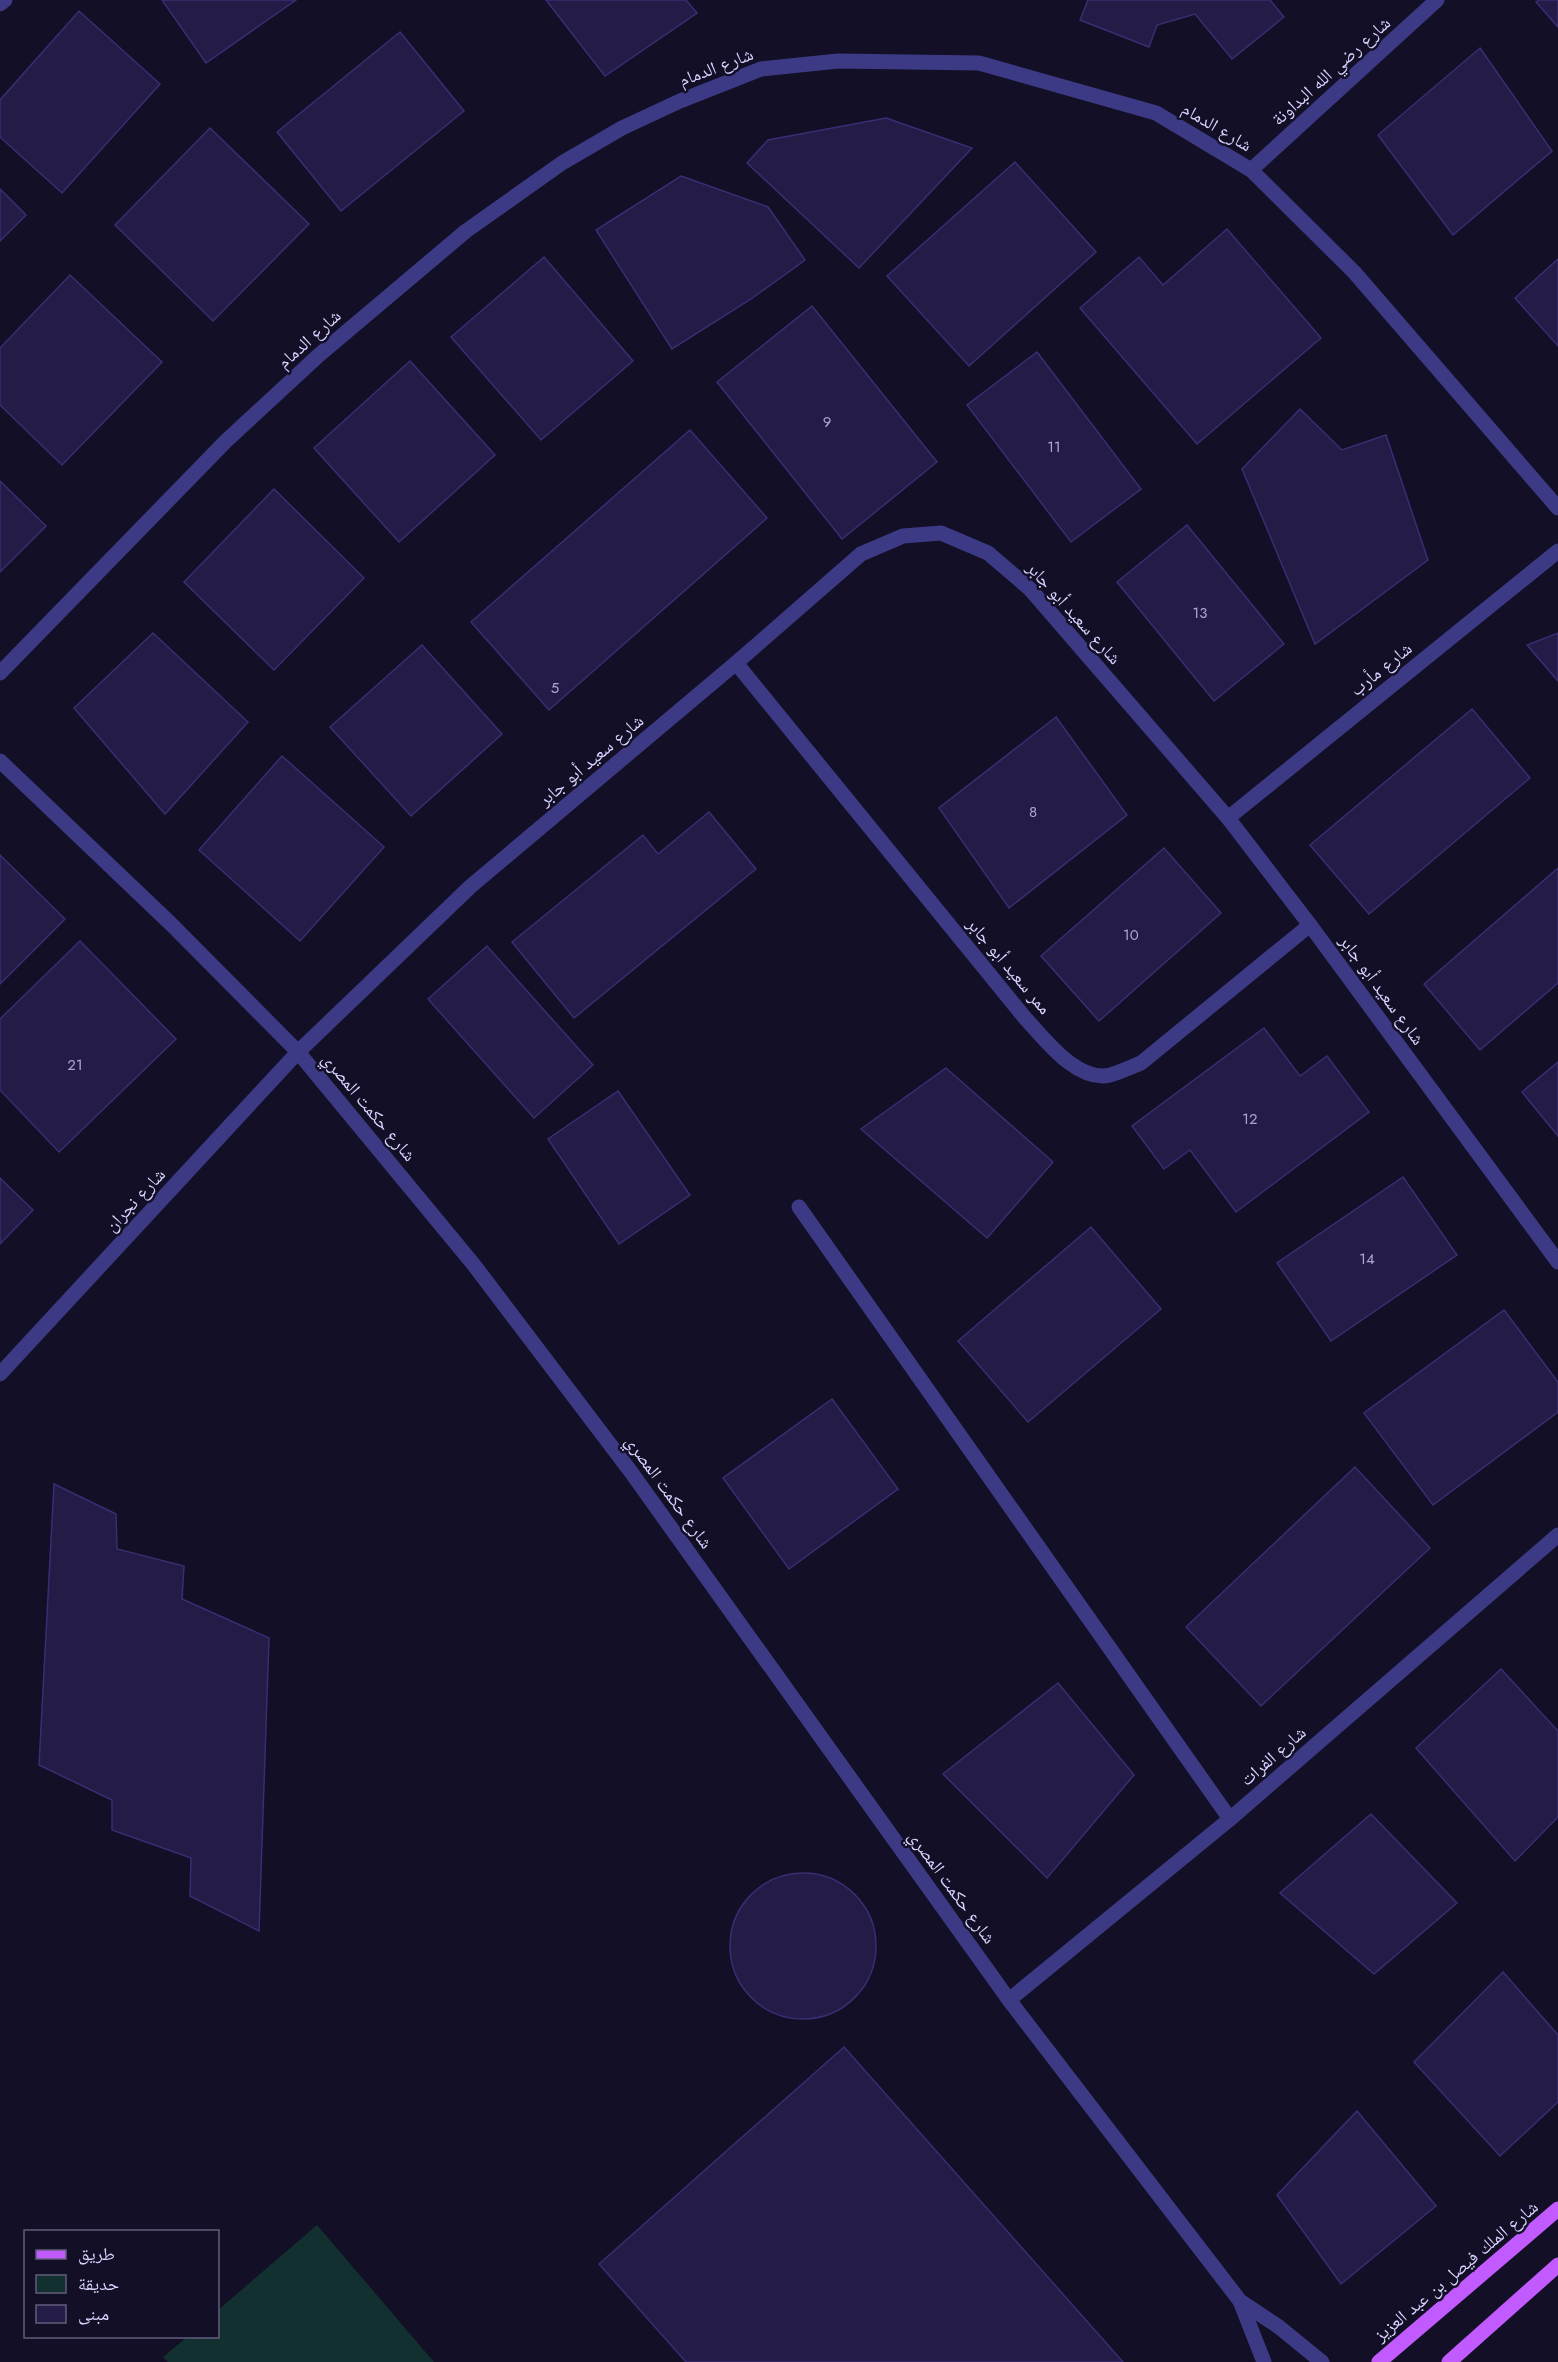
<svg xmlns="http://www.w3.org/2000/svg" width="1558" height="2362" viewBox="0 0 1558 2362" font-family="Jost,'Noto Naskh Arabic',sans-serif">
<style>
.green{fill:#12302f}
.building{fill:#241b47;stroke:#3b2d73;stroke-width:1.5}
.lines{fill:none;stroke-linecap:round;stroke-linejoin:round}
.minor{stroke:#3d3a85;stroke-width:15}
.major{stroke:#c25bff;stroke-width:15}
.labels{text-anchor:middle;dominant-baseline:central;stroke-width:5;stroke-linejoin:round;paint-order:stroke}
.number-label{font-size:15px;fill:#aca6d1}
.street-label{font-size:18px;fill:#d9d4ff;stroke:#130f26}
</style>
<rect width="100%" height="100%" fill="#130f26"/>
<path class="green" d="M317,2225L434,2362H168L163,2357L187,2337L218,2336V2310Z"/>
<g class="building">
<path d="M162,0H296L206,63Z"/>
<path d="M546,0H686L697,13L605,76Z"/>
<path d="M1088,0H1270L1284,17L1232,59L1195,14L1157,25L1149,47L1080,20Z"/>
<path d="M1539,0H1558V27L1536,2Z"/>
<path d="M79,11L160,84L62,193L0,137V100Z"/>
<path d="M400,32L464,111L341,211L277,132Z"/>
<path d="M1480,48L1552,151L1453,235L1378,135Z"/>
<path d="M886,118L972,148L859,268L747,163L768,140Z"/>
<path d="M210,128L309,224L213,321L115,225Z"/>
<path d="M1015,162L1096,252L969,366L887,276Z"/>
<path d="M681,176L768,207L805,260L751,299L672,349L596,230Z"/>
<path d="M0,189L26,215L0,241Z"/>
<path d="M1227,229L1321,338L1197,444L1080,308L1139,257L1163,285Z"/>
<path d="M544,257L633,361L541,440L451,337Z"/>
<path d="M1558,259V346L1515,298Z"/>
<path d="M70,275L162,362L62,465L0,405V348Z"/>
<path d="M812,306L937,462L842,539L717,382Z"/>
<path d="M1037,352L1141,489L1071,542L967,405Z"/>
<path d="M410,361L495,455L399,542L314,448Z"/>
<path d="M1300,409L1342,450L1386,435L1428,560L1315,644L1242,469Z"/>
<path d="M690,430L767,518L549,710L471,622Z"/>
<path d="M0,481L46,526L0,572Z"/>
<path d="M274,489L364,578L274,670L184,582Z"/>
<path d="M1187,525L1284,644L1214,701L1117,582Z"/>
<path d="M153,633L248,722L165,814L74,708Z"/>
<path d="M1558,633V681L1527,645Z"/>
<path d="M422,645L502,734L411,816L330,727Z"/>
<path d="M1472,709L1530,778L1369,914L1310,845Z"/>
<path d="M1056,717L1127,815L1009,908L939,808Z"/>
<path d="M282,756L384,847L300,941L199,850Z"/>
<path d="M709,812L756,869L574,1018L512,942L643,835L658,854Z"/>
<path d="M1164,848L1221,913L1099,1021L1041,956Z"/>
<path d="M0,855L65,919L0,984Z"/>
<path d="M1558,868V983L1480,1050L1424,984Z"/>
<path d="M80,941L176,1039L59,1152L0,1090V1019Z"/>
<path d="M487,946L593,1065L534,1118L428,999Z"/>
<path d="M1264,1028L1300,1076L1327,1056L1369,1112L1236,1212L1190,1150L1164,1169L1132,1126Z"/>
<path d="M1558,1062V1136L1522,1092Z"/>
<path d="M946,1068L1053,1162L987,1238L861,1129Z"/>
<path d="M618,1091L690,1195L619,1244L548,1139Z"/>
<path d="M1403,1177L1457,1255L1331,1341L1277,1263Z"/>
<path d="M0,1178L33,1210L0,1244Z"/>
<path d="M1091,1227L1161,1309L1028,1422L958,1341Z"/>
<path d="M1504,1310L1558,1382V1412L1433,1505L1364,1413Z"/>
<path d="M832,1399L898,1489L789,1569L723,1478Z"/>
<path d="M1355,1467L1430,1548L1261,1706L1186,1627Z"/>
<path d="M54,1484L116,1514L117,1549L184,1566L182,1599L269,1638L259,1931L190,1896L191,1858L112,1830V1800L39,1765Z"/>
<path d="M1501,1669L1558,1731V1817L1515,1861L1416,1748Z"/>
<path d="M1058,1683L1134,1775L1047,1878L943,1774Z"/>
<path d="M1371,1814L1457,1903L1374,1974L1280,1893Z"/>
<circle cx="803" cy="1946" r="73"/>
<path d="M1503,1972L1558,2035V2102L1500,2156L1414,2062Z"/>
<path d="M844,2047L1123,2362H686L599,2264Z"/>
<path d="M1357,2111L1436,2206L1341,2284L1277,2195Z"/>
</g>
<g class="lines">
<g class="minor">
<path d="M0,4L5,0"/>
<path d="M1251,170L1437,0"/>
<path d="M736,663L1025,1018C1045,1039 1077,1083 1110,1075C1121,1072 1131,1067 1141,1063L1310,925"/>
<path d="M0,673L226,441L319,355L466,231L562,163L622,128L680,101L761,69L838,61L979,63L1156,113L1251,170L1354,272L1558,508"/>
<path d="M0,761L171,924L298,1052L474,1265L631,1472L1009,2000L1240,2301L1264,2362"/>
<path d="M1228,818L1558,551"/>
<path d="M799,1207L1230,1819"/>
<path d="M0,1374L298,1052L471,886L736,663L861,554L903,536L941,533L988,553L1030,589L1228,818L1310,925L1558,1262"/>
<path d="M1009,2000L1230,1819L1558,1535"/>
<path d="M1240,2301L1279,2327L1322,2362"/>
</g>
<g class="major">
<path d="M1379,2362L1558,2209"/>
<path d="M1449,2362L1558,2265"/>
</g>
</g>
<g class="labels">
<g class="number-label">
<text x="827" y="422">9</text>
<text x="1054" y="447">11</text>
<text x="1200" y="613">13</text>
<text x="555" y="688">5</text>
<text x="1033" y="812">8</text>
<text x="1131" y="935">10</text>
<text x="75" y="1065">21</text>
<text x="1250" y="1119">12</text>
<text x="1367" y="1259">14</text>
</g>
<g class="street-label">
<text transform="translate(716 67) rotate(-21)">شارع الدمام</text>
<text transform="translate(1331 71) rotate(-42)">شارع رضي الله البداونة</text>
<text transform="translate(1217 127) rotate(31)">شارع الدمام</text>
<text transform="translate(309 339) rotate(-42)">شارع الدمام</text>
<text transform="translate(1074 613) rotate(48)">شارع سعيد أبو جابر</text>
<text transform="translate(1381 669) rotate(-39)">شارع مأرب</text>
<text transform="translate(591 760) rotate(-40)">شارع سعيد أبو جابر</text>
<text transform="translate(1009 966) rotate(50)">ممر سعيد أبو جابر</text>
<text transform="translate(1382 990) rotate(54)">شارع سعيد أبو جابر</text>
<text transform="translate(369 1107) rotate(50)">شارع حكمت المصري</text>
<text transform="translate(135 1200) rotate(-47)">شارع نجران</text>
<text transform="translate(669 1492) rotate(54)">شارع حكمت المصري</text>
<text transform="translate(1273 1756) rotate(-41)">شارع الفرات</text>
<text transform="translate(952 1887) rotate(54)">شارع حكمت المصري</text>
<text transform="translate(1456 2271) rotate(-40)">شارع الملك فيصل بن عبد العزيز</text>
</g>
</g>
<rect x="24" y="2230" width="195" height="108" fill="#130f26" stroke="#625e7d" stroke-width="1.5"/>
<rect x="36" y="2250" width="30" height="9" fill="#c25bff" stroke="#625e7d" stroke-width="1.5"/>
<text x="78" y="2260" font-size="18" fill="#d9d4ff">طريق</text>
<rect x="36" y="2275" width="30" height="18" fill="#12302f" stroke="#625e7d" stroke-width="1.5"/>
<text x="78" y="2290" font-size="18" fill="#d9d4ff">حديقة</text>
<rect x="36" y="2305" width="30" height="18" fill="#241b47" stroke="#625e7d" stroke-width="1.5"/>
<text x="78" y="2320" font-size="18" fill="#d9d4ff">مبنى</text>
</svg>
